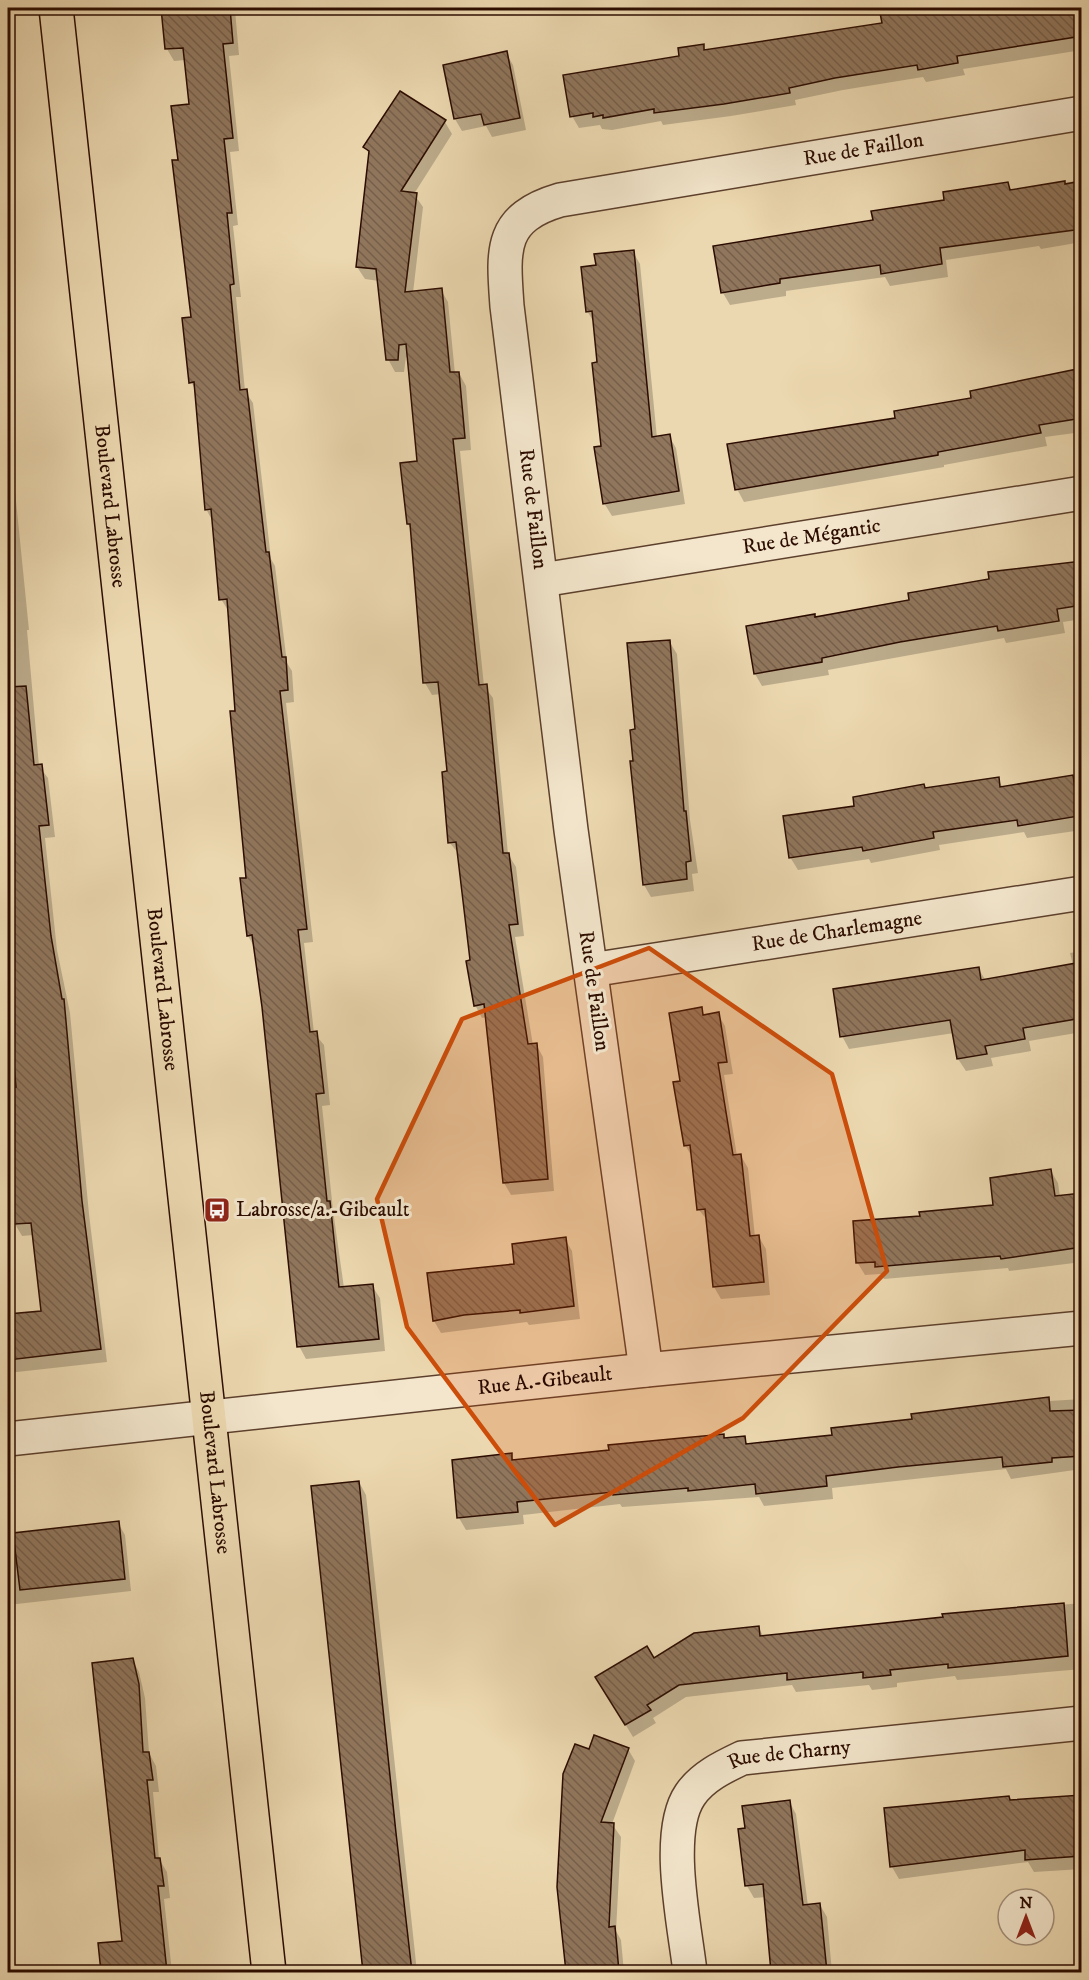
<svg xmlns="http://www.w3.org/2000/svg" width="1089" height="1980" viewBox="0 0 1089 1980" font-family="'IM FELL DW Pica',serif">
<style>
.shadow{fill:#0003}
.building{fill:url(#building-back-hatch);stroke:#2c0c00;stroke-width:1.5}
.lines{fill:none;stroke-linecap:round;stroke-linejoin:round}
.minor-casing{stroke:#5c3f2c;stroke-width:36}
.major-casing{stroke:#2c0c00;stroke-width:36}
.minor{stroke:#f3e6cc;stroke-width:33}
.major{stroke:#ecd8b0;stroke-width:33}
.marked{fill:#cc4d0a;fill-opacity:0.2;stroke:#cc4d0a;stroke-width:4.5;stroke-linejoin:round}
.labels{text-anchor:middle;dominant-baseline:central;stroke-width:6;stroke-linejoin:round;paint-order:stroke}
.street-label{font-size:21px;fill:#2c0c00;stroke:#f3e6cc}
.poi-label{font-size:21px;fill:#2c0c00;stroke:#f3e6cc;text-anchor:start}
</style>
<defs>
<pattern id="building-back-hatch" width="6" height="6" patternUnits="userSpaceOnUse" patternTransform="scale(1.5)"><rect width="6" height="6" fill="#90765c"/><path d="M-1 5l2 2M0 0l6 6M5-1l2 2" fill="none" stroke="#765f4a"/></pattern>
</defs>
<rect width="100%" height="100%" fill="#ecd8b0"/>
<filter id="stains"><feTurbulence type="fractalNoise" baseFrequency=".00333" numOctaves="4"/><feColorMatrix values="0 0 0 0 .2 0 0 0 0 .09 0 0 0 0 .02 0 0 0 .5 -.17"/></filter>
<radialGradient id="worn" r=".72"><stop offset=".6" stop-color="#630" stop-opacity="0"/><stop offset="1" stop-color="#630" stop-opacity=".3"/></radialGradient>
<g class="shadow">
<path d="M162,8H234L235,10L239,55L229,56L239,151L230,152L238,225L233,226L241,297H236L245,391L253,403L271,559L275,566L287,663L292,671L294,702L286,703L313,942L304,943L314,1033L324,1045L330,1105L322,1106L333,1210L344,1288L372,1286L380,1298L385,1351L306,1359L299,1346L264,1007L255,948L248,936V879L229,612L221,599L213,522L206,509L197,392L191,382L193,318L180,161L191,106L186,60L174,61L167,49Z"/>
<path d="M881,8H1082V50L963,69L965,75L926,82L923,77L843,90L795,100L796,105L731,116L663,125L661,121L612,130L602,129L600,125L579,128L572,116L703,46L706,51L884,25Z"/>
<path d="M506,53L513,65L526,130L492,137L486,126L462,131L455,119L445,66Z"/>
<path d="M445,122L452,134L414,194L423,207L413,293L441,290L448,302L455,374L459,373L466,386L471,450L460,451L484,686L493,698L508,854L516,867L524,936L515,937L533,1045L536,1044L543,1057L554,1191L511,1195L504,1183L487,1017L482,1018L475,1005L459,854L449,842V772L441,694L432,695L425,683L412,532L408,524L418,463L409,357H406L404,372H395L388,359L379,281L365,279L357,267L370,156L365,147Z"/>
<path d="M1082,180V242L1041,249L1039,246L946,260L948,277L890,286L885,277L786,291V296L730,305L723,293L715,247L874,221L1008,184L1012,191Z"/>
<path d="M633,252L640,264L657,438L669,436L676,448L685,504L612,516L604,503L595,324L587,311L597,266Z"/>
<path d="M1082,369V432L1045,437L1047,446L944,465V467L744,502L737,489L897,420L1052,377V374Z"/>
<path d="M8,421L29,630H27L39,766L48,778L55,837L45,838L57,950L70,1013L89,1214L107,1362L8,1373V1316L42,1312L33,1235L22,1236L15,1224L14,1164L8,1100V1089L18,1088L8,967Z"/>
<path d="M1082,561V619L1063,622L1065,633L1006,643L1004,638L828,670L829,675L762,686L755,674L815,618L911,601L991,581L990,574Z"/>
<path d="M669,641L677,654L690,820L698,873L692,874L694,891L651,897L644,885L634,762L637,731Z"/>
<path d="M1082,775V830L1027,838L1024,832L939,845L940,850L871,863L869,859L798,870L790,857L856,807L926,790L998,779L1003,788Z"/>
<path d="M1082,951V1032L1029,1041L1031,1051L991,1058L993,1066L966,1071L958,1059L954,1033L849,1049L842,1036L978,968L986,981L1073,965L1070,953Z"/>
<path d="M701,1009L705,1016L718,1014L725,1026L733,1074L724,1075L737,1156H741L748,1168L755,1237H759L766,1249L770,1295L721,1299L714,1287L708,1221L698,1209L692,1157L685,1145L682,1082Z"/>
<path d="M1051,1171L1058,1183L1060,1197L1082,1195V1262L1009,1271L1008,1268L884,1279L881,1274L865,1275L857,1262L921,1218L995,1206Z"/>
<path d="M565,1239L572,1251L580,1319L529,1325L527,1322L441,1333L434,1321L429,1275L516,1265Z"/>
<path d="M1048,1399L1049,1401L1082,1399V1469L1011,1479L1006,1469L832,1488L833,1499L764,1506L759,1497L622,1507L620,1504L523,1515L524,1524L466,1530L459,1518L453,1461L511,1455L515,1462L723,1436L725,1440L744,1438L748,1445L833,1436Z"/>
<path d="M359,1482L366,1495L417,1972H365L313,1488Z"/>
<path d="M118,1523L125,1535L131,1591L8,1605V1535Z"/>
<path d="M1082,1603V1669L957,1680L955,1676L897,1683V1687L872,1690L869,1685L796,1692L792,1685L686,1697L653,1718L656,1723L633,1737L597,1678L758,1627L764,1637L944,1619V1615Z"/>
<path d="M132,1659L139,1672L145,1698L149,1753L156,1766L159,1792H153L159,1859L167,1872L170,1898L164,1899L172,1972H102L100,1944L122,1942Z"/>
<path d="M628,1749L635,1761L612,1824L621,1837L616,1931L621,1940L624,1972H568L559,1887L590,1751Z"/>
<path d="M1082,1797V1869L1034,1872L1028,1862L899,1879L892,1867L885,1809Z"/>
<path d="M789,1801L796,1814L808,1906L820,1905L827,1917L832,1972H773L766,1897L754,1898L747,1886L740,1830H747Z"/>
</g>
<g class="building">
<path d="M161,8H230L233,43L223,44L233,138L224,139L232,213H227L234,284L230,285L240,390L247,389L266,552H269L282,657H286L288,690L280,691L307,929L298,930L310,1032L317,1031L324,1093L316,1094L327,1201H330L339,1287L373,1284L379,1339L297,1347L262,1007L252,935L247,936L240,878H246L230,711H235L227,599L219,600L211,509L205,510L194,382L189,383L182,318L191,317L172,160H178L171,106L189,104L183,48L165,49Z"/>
<path d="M879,8H1082V36L957,56L958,63L918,70L917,65L835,78L789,88L790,93L724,104L654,113V109L603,118V115L593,117V113L570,117L563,75L679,56L678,48L704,44V50L882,23Z"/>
<path d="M507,51L520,118L484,125L481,114L454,119L443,65Z"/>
<path d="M400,91L446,120L401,191L417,193L405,292L442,288L450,372H459L465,438L453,439L479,685L487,684L503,853H509L518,924L509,925L528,1044L537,1043L548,1179L503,1183L484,1004L474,1006L466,961L470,960L456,842L448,843L442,772L447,771L438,682L423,683L410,524H407L400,463L417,461L406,344L399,345L398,360H386L376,269L356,267L369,151L363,147Z"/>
<path d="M1065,181V184L1082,181V229L940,248L942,264L881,274L880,265L780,279V283L721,293L713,246L873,220L871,211L944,200L943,192L1008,182L1010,190Z"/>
<path d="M634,250L652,437L670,434L679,491L603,504L594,447L601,446L592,363L597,362L592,311L586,312L581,267L596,265L594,254Z"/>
<path d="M1082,368V418L1039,425L1041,433L938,452V455L735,490L727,444L895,418L894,411L971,398L970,391Z"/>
<path d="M1082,561V605L1057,609L1059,621L998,631L997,626L900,642L822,658V662L754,674L746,626L815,614V617L909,600L908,593L989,579L988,572Z"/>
<path d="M670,640L684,811H686L691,861L686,862L687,879L643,885L630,761H633L630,730L635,729L627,643Z"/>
<path d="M26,686L34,765L42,764L49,825L39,826L51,936L62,999H64L82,1201L101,1349L8,1360V1314L41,1311L31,1223L14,1224L8,1164L12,1163L8,1087H16L8,1001V687Z"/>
<path d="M1073,775L1079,816L1018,826L1017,820L933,832L934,838L863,851L862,847L789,858L783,816L854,806L853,797L924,784L925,788L999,777L1000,787Z"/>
<path d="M1082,962V1018L1023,1028L1025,1039L985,1046L987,1054L957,1059L950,1020L840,1037L833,989L979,967L981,980Z"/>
<path d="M702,1007L703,1015L719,1012L727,1062L718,1063L733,1155L741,1154L750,1236L759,1235L764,1282L713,1287L705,1209L697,1210L690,1145L684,1146L673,1082L680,1081L669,1013Z"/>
<path d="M1051,1169L1055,1196L1082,1193V1247L1001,1259L1000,1256L875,1267V1262L856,1263L853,1221L920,1216L919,1212L993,1205L990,1178Z"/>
<path d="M566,1237L574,1306L520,1313V1310L464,1315L433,1321L427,1273L514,1264L512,1244Z"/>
<path d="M1049,1397L1050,1411L1082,1410V1456L1052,1458V1462L1003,1467L1002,1457L898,1467L826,1476L827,1486L756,1494L755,1484L688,1491V1488L613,1495V1492L517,1502L518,1512L457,1518L452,1460L512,1453V1460L609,1450L608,1445L724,1434V1438L745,1436L746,1444L832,1435L831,1428L912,1419L911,1414Z"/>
<path d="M359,1481L396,1833L412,1972H363L329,1654L311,1486Z"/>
<path d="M119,1521L125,1579L20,1590L13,1533Z"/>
<path d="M1064,1603L1068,1656L948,1668V1664L890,1670L891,1675L863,1678V1672L787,1680V1673L679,1685L647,1705L651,1710L625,1725L595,1677L647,1646L654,1658L694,1633L759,1626L760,1636L943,1617L942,1614Z"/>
<path d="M133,1658L139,1684L143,1752H149L153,1780H147L155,1858H160L164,1886H158L167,1972H101L98,1943L122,1941L92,1663Z"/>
<path d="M594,1735L629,1748L601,1822L614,1823L609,1927L615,1926L619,1972H566L557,1887L563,1774L575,1744L589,1749Z"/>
<path d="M1082,1795V1856L1025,1860V1850L890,1867L884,1808L1009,1796L1010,1800Z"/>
<path d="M790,1800L803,1905L820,1903L827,1972H771L763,1884L745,1886L738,1829L745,1828L742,1806Z"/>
</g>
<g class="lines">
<defs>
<g id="minor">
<path id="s1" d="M542,580L1082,493"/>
<path id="s2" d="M591,970L1082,893"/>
<path id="s3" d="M646,1370L571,830L507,306C503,250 499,218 560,200L1082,113"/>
<path id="s4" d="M8,1439L646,1370L1082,1328"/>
<path id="s5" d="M690,1972C685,1927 664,1833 690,1795C702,1777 723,1767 742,1758L1082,1723"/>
</g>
<g id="major">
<path id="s6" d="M56,8L269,1972"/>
</g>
</defs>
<use href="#minor" class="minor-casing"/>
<use href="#major" class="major-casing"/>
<use href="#minor" class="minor"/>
<use href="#major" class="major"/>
</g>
<path class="marked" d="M649,948L832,1074L887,1271L743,1418L555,1525L407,1327L377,1199L462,1019Z"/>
<defs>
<symbol id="bus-square" viewBox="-11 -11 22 22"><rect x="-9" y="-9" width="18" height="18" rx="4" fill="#8f2418" stroke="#f3e6cc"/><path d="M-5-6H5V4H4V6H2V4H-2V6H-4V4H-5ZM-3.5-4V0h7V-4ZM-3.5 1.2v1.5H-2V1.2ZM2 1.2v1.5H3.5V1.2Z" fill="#fff"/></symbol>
</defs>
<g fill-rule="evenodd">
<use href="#bus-square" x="202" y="1195" width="30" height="30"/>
</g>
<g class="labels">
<g class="street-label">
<text stroke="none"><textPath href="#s3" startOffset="1515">Rue de Faillon</textPath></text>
<text stroke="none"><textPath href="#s6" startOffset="501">Boulevard Labrosse</textPath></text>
<text transform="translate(533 509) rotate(83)">Rue de Faillon</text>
<text stroke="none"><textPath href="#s1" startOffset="273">Rue de Mégantic</textPath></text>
<text stroke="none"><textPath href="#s2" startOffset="249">Rue de Charlemagne</textPath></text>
<text stroke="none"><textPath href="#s6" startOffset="987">Boulevard Labrosse</textPath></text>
<text transform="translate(594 991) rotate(82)">Rue de Faillon</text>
<text stroke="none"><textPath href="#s4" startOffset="540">Rue A.-Gibeault</textPath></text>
<text stroke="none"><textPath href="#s6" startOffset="1473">Boulevard Labrosse</textPath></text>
<text stroke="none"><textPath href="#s5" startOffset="292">Rue de Charny</textPath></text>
</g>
<g class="poi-label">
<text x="236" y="1210">Labrosse/a.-Gibeault</text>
</g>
</g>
<rect width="1089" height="1980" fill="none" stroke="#ecd8b0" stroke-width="30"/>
<rect x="9" y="9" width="1071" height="1962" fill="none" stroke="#2c0c00" stroke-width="3"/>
<rect x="15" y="15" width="1059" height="1950" fill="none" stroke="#2c0c00" stroke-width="1.5"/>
<g transform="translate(1026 1917)"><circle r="28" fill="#f3e6cc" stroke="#a38f7a" stroke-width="1.5"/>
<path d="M0-4.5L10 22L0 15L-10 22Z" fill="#8f2418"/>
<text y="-9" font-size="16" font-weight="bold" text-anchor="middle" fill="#2c0c00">N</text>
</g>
<rect width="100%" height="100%" filter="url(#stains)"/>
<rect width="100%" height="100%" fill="url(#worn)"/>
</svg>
